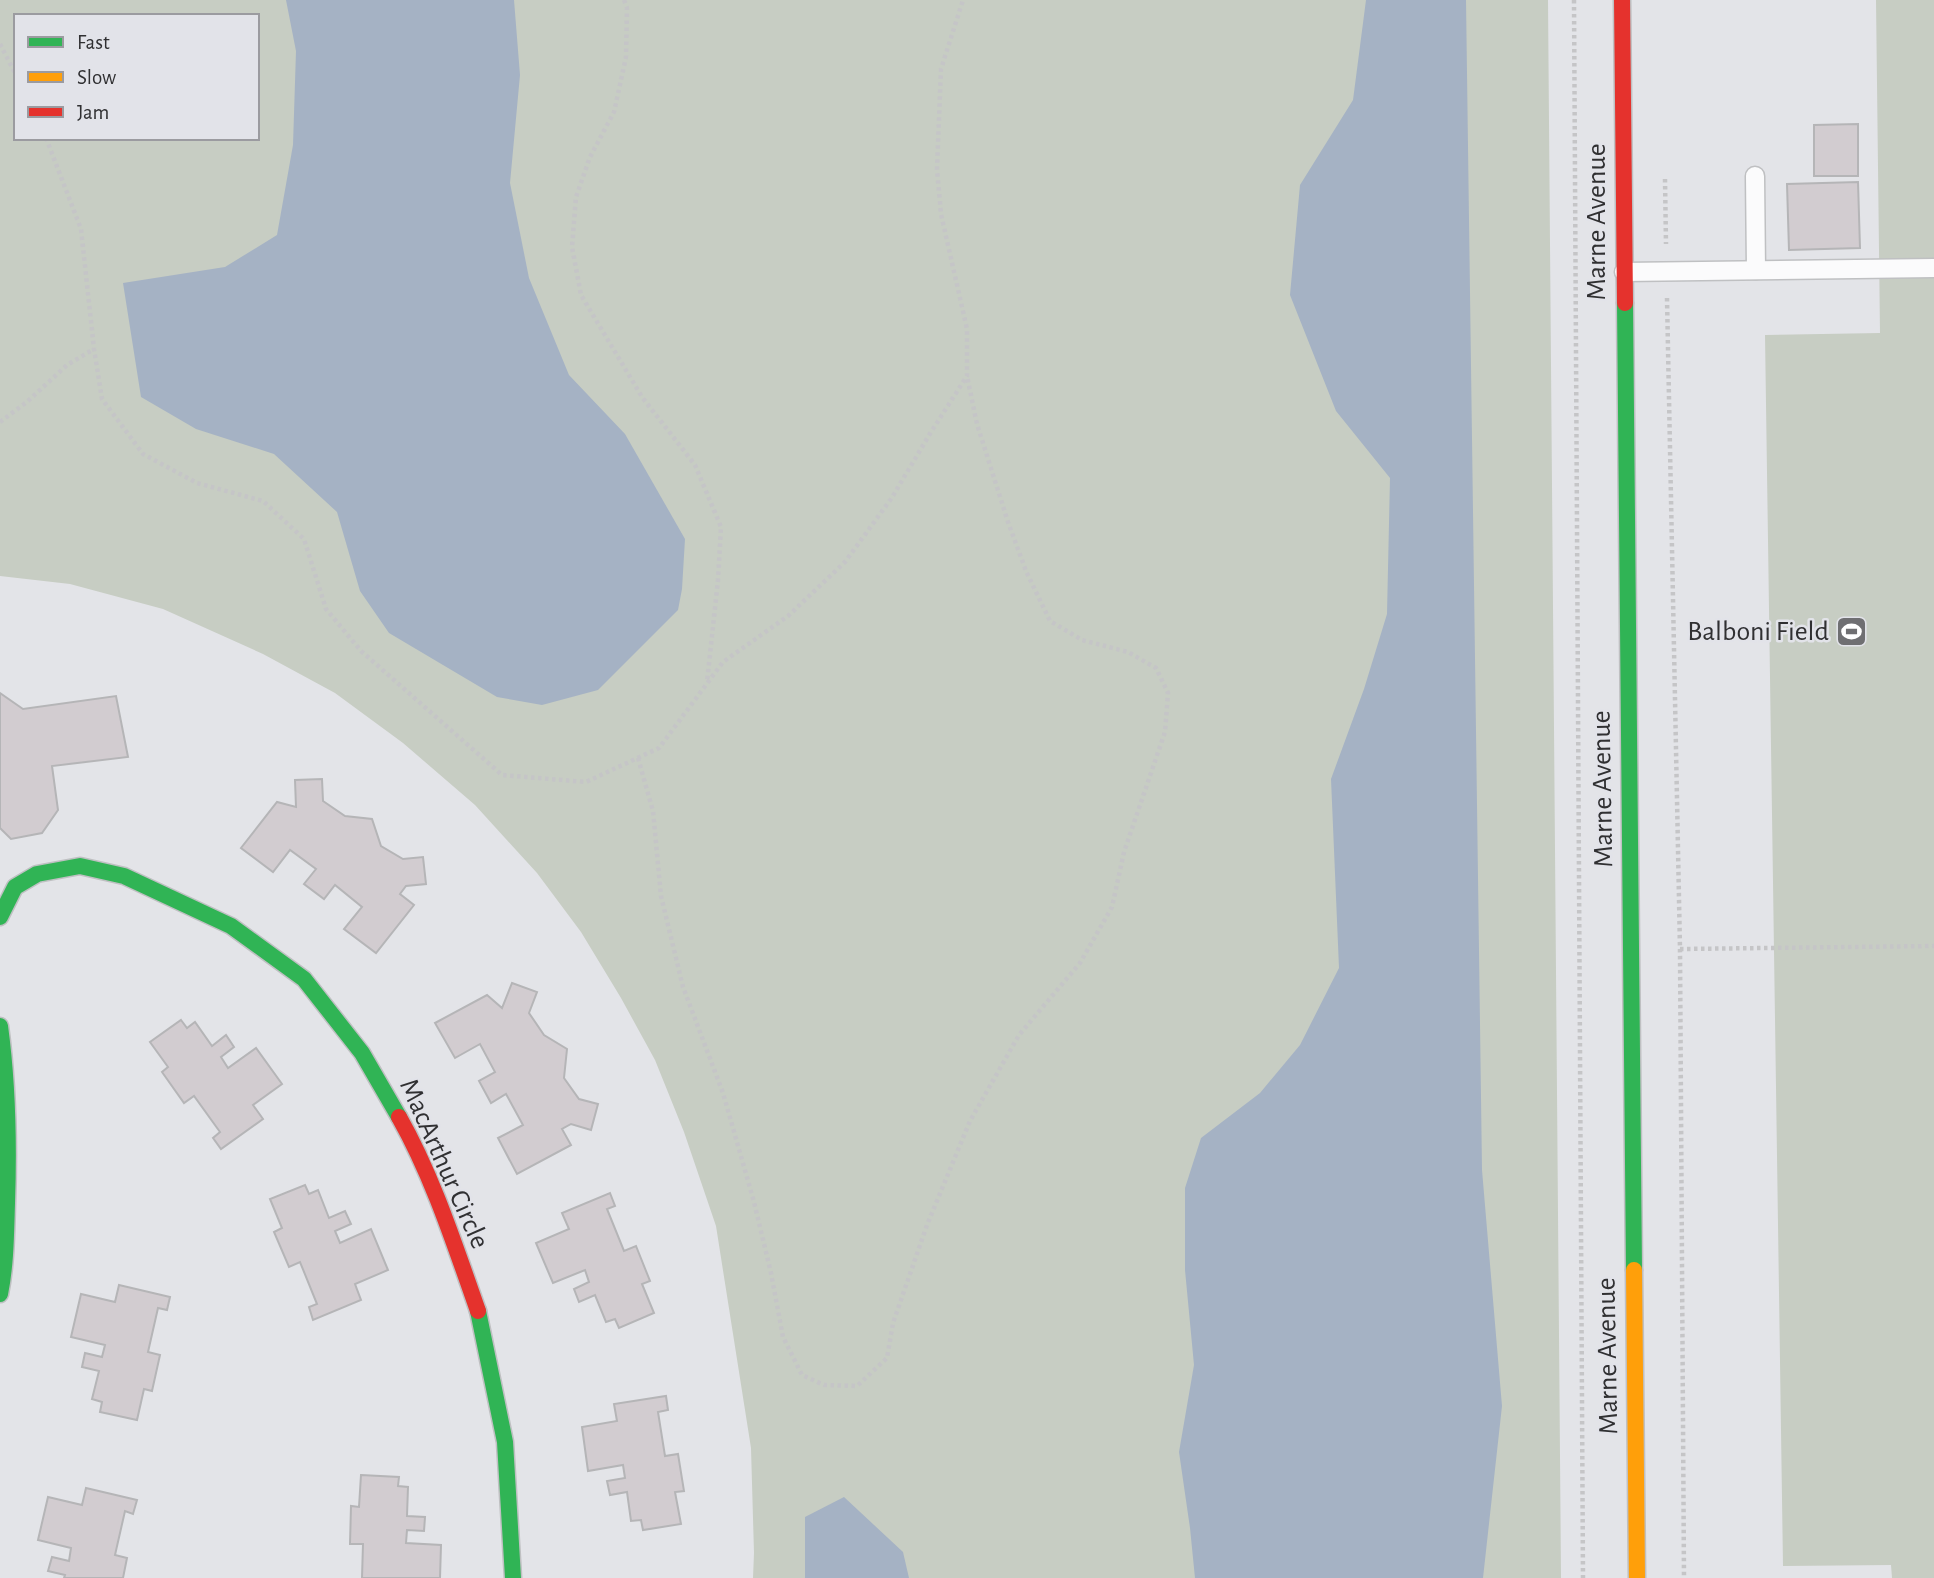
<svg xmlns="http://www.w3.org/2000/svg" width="1934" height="1578" viewBox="0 0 1934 1578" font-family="'Alegreya Sans',sans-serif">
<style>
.green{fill:#c7cdc3;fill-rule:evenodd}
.water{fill:#a5b2c4}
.building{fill:#d2ccd0;stroke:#b5b5b7;stroke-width:2}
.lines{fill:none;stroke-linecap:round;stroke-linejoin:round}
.lane-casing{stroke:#bfc0c2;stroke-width:21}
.fast-casing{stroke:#bfc0c2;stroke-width:19}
.slow-casing{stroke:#bfc0c2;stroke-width:19}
.jam-casing{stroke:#bfc0c2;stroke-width:19}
.path{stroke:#c5c5c7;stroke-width:4.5;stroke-dasharray:3.5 3.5;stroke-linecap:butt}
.lane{stroke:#fbfbfc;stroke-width:18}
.fast{stroke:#30b455;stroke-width:16}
.slow{stroke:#ff9f0a;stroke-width:16}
.jam{stroke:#e5322d;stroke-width:16}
.labels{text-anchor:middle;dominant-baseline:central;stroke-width:5;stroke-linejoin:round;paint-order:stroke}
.street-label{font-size:28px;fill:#303032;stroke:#e2e3e9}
.poi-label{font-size:28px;fill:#303032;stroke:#e2e3e9;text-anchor:end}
</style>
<rect width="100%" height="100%" fill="#e3e4e8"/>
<g class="green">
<path d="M0,0H1548L1561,1578H753L754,1553L751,1448L716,1226L684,1132L655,1060L621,998L581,932L537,873L475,805L403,743L335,693L263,654L163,609L70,584L0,576ZM16,16H257V138H16Z"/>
<path d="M1876,0H1934V1578H1892L1891,1565L1783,1566L1765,335L1880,333Z"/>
</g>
<g class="water">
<path d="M286,0H514L520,75L510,183L529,278L569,375L625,434L685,539L682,589L678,610L598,690L542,705L497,697L389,633L360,591L337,512L274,454L196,429L141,397L123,283L225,267L277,235L293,145L296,51Z"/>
<path d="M1366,0H1466L1482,1170L1502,1406L1483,1578H1195L1190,1528L1179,1452L1194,1365L1185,1270V1188L1201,1138L1260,1093L1300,1045L1339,968L1331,779L1364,689L1387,614L1390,478L1336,411L1290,295L1300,185L1353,100Z"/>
<path d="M844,1497L903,1552L909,1578H805V1517Z"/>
</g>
<g class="building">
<path d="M1858,124V176H1814V125Z"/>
<path d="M1858,182L1860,248L1789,250L1787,184Z"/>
<path d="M0,693L23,709L116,696L128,757L52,766L58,810L42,833L11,839L0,828Z"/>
<path d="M322,779L323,801L345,816L372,819L381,846L403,859L423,857L426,884L406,886L400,894L414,905L376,953L344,929L362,907L335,885L324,899L304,884L316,869L290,850L273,872L241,848L277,802L296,807L295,780Z"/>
<path d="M512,983L537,992L529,1013L544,1035L567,1049L564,1078L579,1099L598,1104L591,1130L571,1124L562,1129L571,1145L517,1174L498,1138L523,1125L506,1094L491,1103L479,1081L495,1072L480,1044L455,1058L435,1023L487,995L502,1008Z"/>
<path d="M181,1020L187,1028L195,1022L212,1046L226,1035L234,1047L221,1057L228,1068L256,1048L282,1084L253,1105L263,1119L221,1149L213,1138L220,1132L194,1096L184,1103L162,1072L168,1067L150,1042Z"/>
<path d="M305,1185L309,1194L318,1190L329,1218L345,1211L351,1224L335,1231L340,1243L371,1229L388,1270L355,1284L361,1300L313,1320L309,1307L317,1304L300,1262L289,1267L274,1232L282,1228L270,1199Z"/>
<path d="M610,1193L615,1206L607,1209L624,1251L636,1246L650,1281L642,1284L654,1313L619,1328L615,1319L606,1322L595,1295L579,1302L574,1289L589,1282L585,1270L553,1283L536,1243L569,1229L562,1213Z"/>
<path d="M119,1285L170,1297L167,1310L158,1308L148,1352L160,1355L152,1391L144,1389L137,1420L100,1412L102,1402L92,1399L99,1371L82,1367L85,1353L102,1357L105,1345L71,1337L81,1294L115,1302Z"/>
<path d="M666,1396L668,1410L658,1412L665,1456L678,1454L684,1491L675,1492L681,1524L643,1530L641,1520L631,1521L627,1492L610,1495L607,1481L625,1478L623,1465L588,1471L582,1427L617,1421L614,1404Z"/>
<path d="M361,1475L399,1477L398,1486L408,1487L407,1516L425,1517L424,1531L407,1530L406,1543L441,1545L440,1578H362L363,1544H350L351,1506L359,1507Z"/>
<path d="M86,1488L137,1500L133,1514L125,1511L115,1555L127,1558L123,1578H64L65,1575L48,1571L52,1557L69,1561L71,1548L38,1540L48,1497L82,1505Z"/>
</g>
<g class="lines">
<defs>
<g id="lane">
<path d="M1755,176L1756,270"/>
<path d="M1624,272L1934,268"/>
</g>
<g id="fast">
<path d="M1625,303L1634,1270"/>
<path d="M0,917L15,887L37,874L80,866L124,876L231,926L304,979L362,1053L399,1117"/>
<path d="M0,1026C8,1085 9,1144 7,1203C6,1234 6,1264 0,1294"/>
<path d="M478,1311L505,1442L513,1578"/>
</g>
<path id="slow" d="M1634,1270L1637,1578"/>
<g id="jam">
<path d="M1622,0L1625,303"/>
<path d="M399,1117C433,1177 455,1246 478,1311"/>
</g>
</defs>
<use href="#lane" class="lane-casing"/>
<use href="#fast" class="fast-casing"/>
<use href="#slow" class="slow-casing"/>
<use href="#jam" class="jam-casing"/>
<g class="path">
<path d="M624,0L627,8L626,57L614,112L590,157L576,197L572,247L581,295L642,397L695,465L721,527L718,580L707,682"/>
<path d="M1574,0L1583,1578"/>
<path d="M0,44L16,75"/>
<path d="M46,138L81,229L94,349L102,399L143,454L197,483L263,501L304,539L326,609L361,651L502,775L586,782L659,748L723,662L788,616L845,562L891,499L931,432L967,376V329L941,214L937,169L941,69L963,0"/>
<path d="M1665,179L1666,244"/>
<path d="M1667,298L1680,949L1684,1578"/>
<path d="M0,422L28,401L67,365L94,349"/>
<path d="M638,758L653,811L661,896L683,987L723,1093L754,1202L771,1273L783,1337L802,1375L824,1385L857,1386L887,1358L893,1323L927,1225L970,1121L1019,1035L1080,963L1112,907L1124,852L1165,732L1168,693L1156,668L1128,652L1082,640L1050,621L1026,571L1008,522L977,424L967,376"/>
<path d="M1680,949L1934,946"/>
</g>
<use href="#lane" class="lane"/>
<use href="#fast" class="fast"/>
<use href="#slow" class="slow"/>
<use href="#jam" class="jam"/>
</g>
<defs>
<symbol id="stadium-square" viewBox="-11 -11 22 22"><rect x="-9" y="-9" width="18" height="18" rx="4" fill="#6f6f72" stroke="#e2e3e9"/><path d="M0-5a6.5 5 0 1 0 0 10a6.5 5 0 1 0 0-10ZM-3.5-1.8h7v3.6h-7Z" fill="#fff"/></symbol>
</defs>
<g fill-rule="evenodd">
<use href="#stadium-square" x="1834" y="614" width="35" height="35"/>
</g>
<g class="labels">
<g class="street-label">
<text transform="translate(1597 222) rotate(-90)">Marne Avenue</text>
<text transform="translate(1603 789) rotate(-91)">Marne Avenue</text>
<text transform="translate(444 1164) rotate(66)">MacArthur Circle</text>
<text transform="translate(1608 1356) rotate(-91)">Marne Avenue</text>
</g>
<g class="poi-label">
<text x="1829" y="632">Balboni Field</text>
</g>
</g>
<rect x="14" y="14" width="245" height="126" fill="#e2e3e9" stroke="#9b9ba0" stroke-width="2"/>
<rect x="28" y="37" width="35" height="10" fill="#30b455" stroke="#9b9ba0" stroke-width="2"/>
<text x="77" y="49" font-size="21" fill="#303032">Fast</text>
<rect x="28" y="72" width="35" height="10" fill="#ff9f0a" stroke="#9b9ba0" stroke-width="2"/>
<text x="77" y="84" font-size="21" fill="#303032">Slow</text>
<rect x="28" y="107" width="35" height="10" fill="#e5322d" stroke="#9b9ba0" stroke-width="2"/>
<text x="77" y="119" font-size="21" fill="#303032">Jam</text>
</svg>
